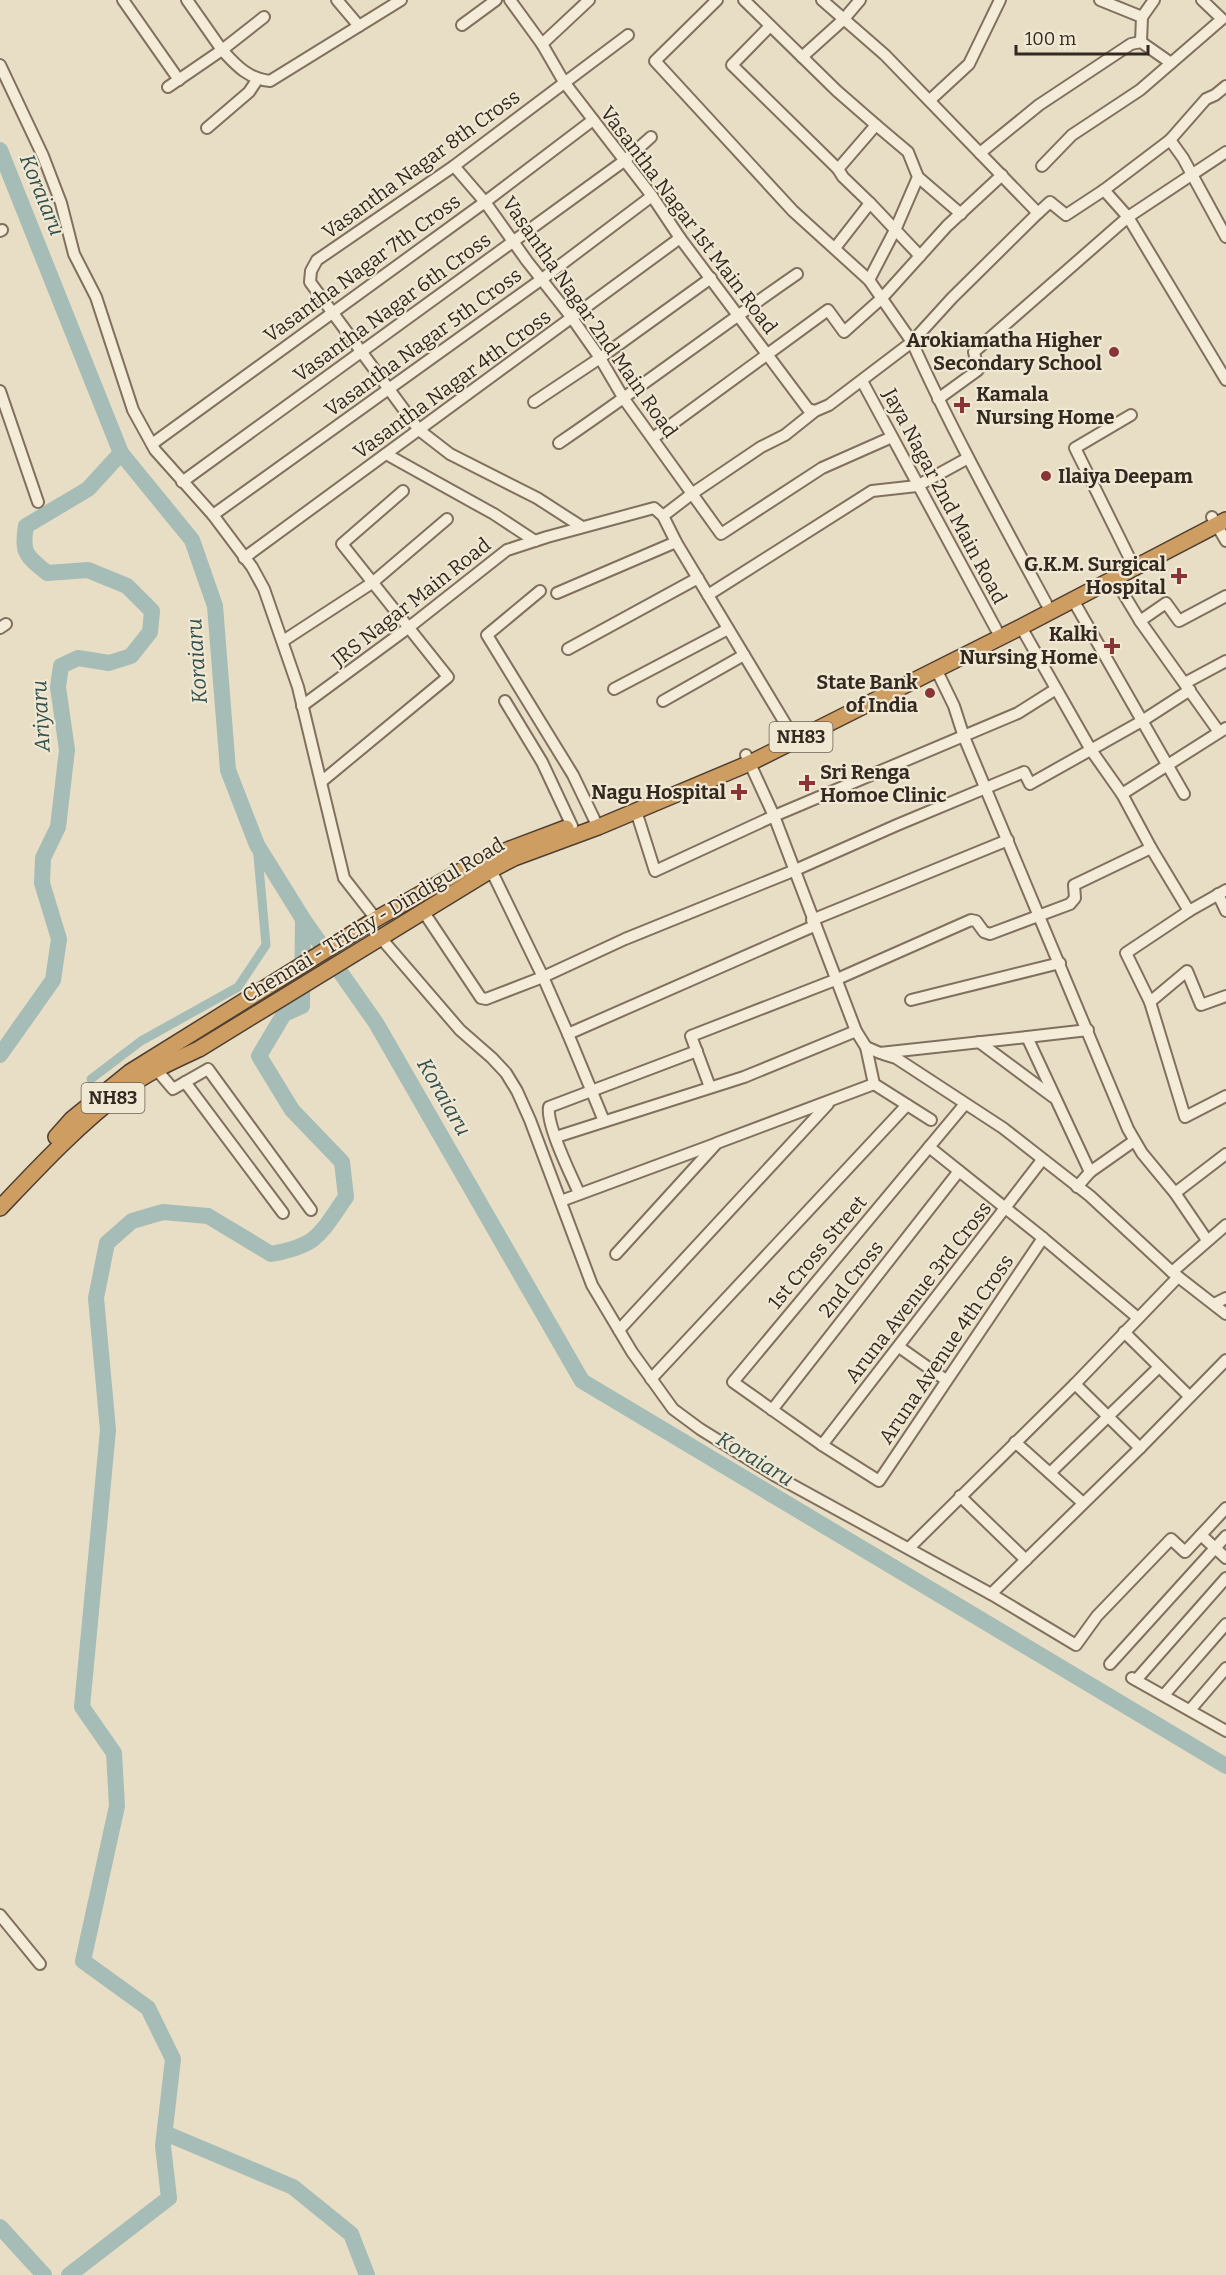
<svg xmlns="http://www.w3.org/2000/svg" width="1226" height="2275" viewBox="0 0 1226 2275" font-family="Bitter,serif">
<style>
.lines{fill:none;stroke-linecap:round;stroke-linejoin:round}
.canal{stroke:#a6bcb6;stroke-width:9}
.river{stroke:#a6bcb6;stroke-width:16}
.minor-casing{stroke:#81705e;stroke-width:14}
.highway-casing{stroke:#503f31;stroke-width:18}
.minor{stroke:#f4ecd8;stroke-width:10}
.highway{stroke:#cd9d61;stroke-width:15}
.poi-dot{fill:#893536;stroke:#f1e8d4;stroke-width:2}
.labels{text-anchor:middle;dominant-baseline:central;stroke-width:4.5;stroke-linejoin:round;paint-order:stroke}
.shield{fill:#f1e8d4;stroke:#6c6256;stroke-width:1.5}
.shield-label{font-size:18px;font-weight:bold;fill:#332920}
.street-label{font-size:20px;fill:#332920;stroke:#f1e8d4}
.poi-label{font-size:20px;font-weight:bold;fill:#332920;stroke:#f1e8d4;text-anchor:end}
.water-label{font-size:21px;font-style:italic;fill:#31514f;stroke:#f1e8d4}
</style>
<rect width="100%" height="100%" fill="#e8dec6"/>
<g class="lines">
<path class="canal" d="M91,1079L141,1041L238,987L266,945L257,845"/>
<g class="river">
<path d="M0,150L121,453L192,540L215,606L228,770L257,845L303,919L376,1023L582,1381L1226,1766"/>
<path d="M0,1055L53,980L59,939L42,883L43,858L58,827L67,750L58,687L61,666L78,658L109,663L131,656L150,632L152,611L127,586L88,570L47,573C27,556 21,554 26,526L88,489L121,453"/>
<path d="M165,2133L293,2187L351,2234L367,2275"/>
<path d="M0,2227L44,2275"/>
<path d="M69,2275L169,2198L163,2146L173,2059L148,2008L83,1961L117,1806L114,1753L82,1707L108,1430L96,1298L107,1243L132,1221L163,1212L208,1216L271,1254C319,1245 319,1235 346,1197L342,1162L292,1110L259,1056L284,1014L302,1006L303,919"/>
</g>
<defs>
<g id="minor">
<path d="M123,0L179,80"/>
<path d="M187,0L222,50L264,17"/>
<path d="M337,0L359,26"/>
<path d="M510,0L542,44L564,82L652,196L680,238L808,409L815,411"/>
<path d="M744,0L837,91L876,125L838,169L732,65L770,26"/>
<path d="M822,0L885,55L1038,213L952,298L912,342C952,431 999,516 1046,603"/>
<path d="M1100,0L1142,17"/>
<path d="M462,25L496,0"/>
<path d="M1141,42L1142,17L1154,0"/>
<path d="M542,44L589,0"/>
<path d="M802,57L843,20L860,0"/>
<path d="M0,65L43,156L61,203L74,254L96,297L133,410L155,450L213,515L252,567L264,589L298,687L344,878L376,919"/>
<path d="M168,87L222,50C236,65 248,79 270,81L401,0"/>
<path d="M930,100L969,64L1000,0"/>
<path d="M207,128L249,92L257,80"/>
<path d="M1170,140L1183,158L1226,237"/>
<path d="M980,153L1039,105L1131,44L1141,42L1171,63"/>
<path d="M454,166L485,202L527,261L572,318L600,358L624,399L721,534L822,468L892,437"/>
<path d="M1042,166L1072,135L1140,90L1222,19L1202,0"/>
<path d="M918,177L961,214"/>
<path d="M1104,190L1128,217L1226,380"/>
<path d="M870,203L920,256"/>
<path d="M1038,213L1050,202L1066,215L1104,190L1170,140L1206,99L1215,95L1226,86"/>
<path d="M0,231L2,230"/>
<path d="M835,248L870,203L843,177L838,169"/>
<path d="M869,280L896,228L918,177L908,152L876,125"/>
<path d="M862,381L996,629"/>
<path d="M0,391L38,502"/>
<path d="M938,399L978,370L974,352L1128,217L1226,152"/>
<path d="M534,402L600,358L711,278"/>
<path d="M653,438L828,310L844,332L882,298L947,226L1002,175"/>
<path d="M559,443C640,388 717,329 797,274"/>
<path d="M152,444L485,202L593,120"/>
<path d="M386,454L494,514L535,541"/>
<path d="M182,482L624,161L651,137"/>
<path d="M213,515L542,279L652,196"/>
<path d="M663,516L693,493L761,447L785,435L815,411L829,405L912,342L869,280L793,211L655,61L717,0"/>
<path d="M1212,517L1226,541"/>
<path d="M582,527L537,498L450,454L419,430L310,282L311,271L317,260L454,166L628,35"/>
<path d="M244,558L680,238"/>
<path d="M1130,559L1075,448L1131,415"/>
<path d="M1114,578L1140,621L1219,732"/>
<path d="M540,591L487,635L573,775L598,827"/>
<path d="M557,593L676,542"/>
<path d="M708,595L872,491L917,486L968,458"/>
<path d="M1073,600L1184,794"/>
<path d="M1140,621L1166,603L1179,621L1226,596"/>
<path d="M1021,627L1091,750L1122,794L1151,848L1189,911"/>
<path d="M0,628L6,624"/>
<path d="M283,641L372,583L447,519"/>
<path d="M568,649L698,578"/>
<path d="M936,669L954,706L964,737L1128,1129L1142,1153L1175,1193L1207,1240"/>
<path d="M1185,683L1226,661"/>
<path d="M614,689L728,629"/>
<path d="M505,701L542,762L572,826"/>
<path d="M663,701L744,655"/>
<path d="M302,706L408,628L507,550L547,537L654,508L663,516L676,542L791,733"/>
<path d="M746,755L774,816L856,1031L866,1047L880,1053L1027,1037L1090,1172L1077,1187"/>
<path d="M321,782L448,677L342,544L403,491"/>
<path d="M1122,794L1226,728"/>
<path d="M636,811L655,871L774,816L1018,713L1056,689"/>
<path d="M1218,894L1226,911"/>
<path d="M423,911L481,998L486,999L543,977L491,870"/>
<path d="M812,920L1008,840"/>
<path d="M814,926L568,1034L543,977L625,939L793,871L897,825L1024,772L1030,784L1142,721L1190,690"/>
<path d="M380,937L460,1030L492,1058L506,1073L517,1091L530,1120L592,1285L632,1352L673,1409L700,1429L774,1475L991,1594L1076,1645L1097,1616L1171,1539L1185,1552L1226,1508"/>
<path d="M1226,996L1201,1005L1187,971L1150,1002L1185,1117L1226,1096"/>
<path d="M911,1000L1060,963"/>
<path d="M1150,1002L1126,953L1189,911L1226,890"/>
<path d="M568,1034L604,1121"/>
<path d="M1027,1037L1088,1030"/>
<path d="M979,1042L1053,1097"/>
<path d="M866,1047L874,1084L931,1120"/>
<path d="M883,1054L896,1058L1003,1128L1090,1196L1172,1272L1226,1314"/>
<path d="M156,1069L173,1089L208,1069L311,1210"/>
<path d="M185,1082L283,1213"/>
<path d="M710,1087L691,1036L835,980L971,920L976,921L984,932L990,934L1070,904L1075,898L1074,885L1151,848"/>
<path d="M965,1104L733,1382L822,1445L879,1481L1043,1238"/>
<path d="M556,1137L744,1077L856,1031"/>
<path d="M929,1147L1043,1238L1138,1318"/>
<path d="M1090,1172L1134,1141"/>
<path d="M579,1193C571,1175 546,1125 549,1107L697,1051"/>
<path d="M1175,1193L1226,1154"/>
<path d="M561,1201L715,1144"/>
<path d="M616,1254L717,1143L874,1084"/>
<path d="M1172,1272L1226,1225"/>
<path d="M1214,1304L1226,1298"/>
<path d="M619,1330L828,1104"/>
<path d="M1124,1332L1189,1396"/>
<path d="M899,1347L946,1380"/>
<path d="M651,1379L907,1105"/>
<path d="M1075,1384L1140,1448"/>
<path d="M772,1410L959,1171"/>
<path d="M1015,1442L1083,1503"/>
<path d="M822,1445L1042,1160"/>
<path d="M1050,1473L1159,1367"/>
<path d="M960,1496L1026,1560"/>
<path d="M1201,1535L1226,1558"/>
<path d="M909,1548L1075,1384L1178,1277"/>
<path d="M991,1594L1140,1448L1226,1360"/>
<path d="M1110,1664L1226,1536"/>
<path d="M1132,1678L1226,1731"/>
<path d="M1136,1680L1226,1578"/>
<path d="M1164,1695L1226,1624"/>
<path d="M1190,1710L1226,1668"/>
<path d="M0,1915L40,1964"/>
</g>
<g id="highway">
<path d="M56,1137L72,1119L130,1072L376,919L468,867L510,849L566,828"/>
<path d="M0,1208C39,1167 78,1125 123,1091C146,1073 173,1061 199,1049L491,870L514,858L598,827L750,763L1021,627L1226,520"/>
</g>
</defs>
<use href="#minor" class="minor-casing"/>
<use href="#highway" class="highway-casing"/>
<use href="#minor" class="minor"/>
<use href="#highway" class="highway"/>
</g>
<g class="poi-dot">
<circle cx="1114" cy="352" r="6"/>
<path d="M959 396h6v6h6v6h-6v6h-6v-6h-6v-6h6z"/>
<circle cx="1046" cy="476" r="6"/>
<path d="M1176 567h6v6h6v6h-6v6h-6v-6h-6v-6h6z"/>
<path d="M1109 637h6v6h6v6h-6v6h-6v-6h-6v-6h6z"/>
<circle cx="930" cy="693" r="6"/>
<path d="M804 774h6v6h6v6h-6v6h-6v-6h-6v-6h6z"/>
<path d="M736 783h6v6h6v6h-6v6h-6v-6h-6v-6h6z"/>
</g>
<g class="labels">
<g class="shield">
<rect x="769.5" y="722" width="63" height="30" rx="4.5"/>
<rect x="81.5" y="1083" width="63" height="30" rx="4.5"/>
</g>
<g class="shield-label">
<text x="801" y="737">NH83</text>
<text x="113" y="1098">NH83</text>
</g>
<g class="street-label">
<text transform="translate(421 164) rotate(-36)">Vasantha Nagar 8th Cross</text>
<text transform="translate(689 220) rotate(53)">Vasantha Nagar 1st Main Road</text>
<text transform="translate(362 268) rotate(-36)">Vasantha Nagar 7th Cross</text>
<text transform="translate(392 307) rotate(-36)">Vasantha Nagar 6th Cross</text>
<text transform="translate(590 317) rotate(55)">Vasantha Nagar 2nd Main Road</text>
<text transform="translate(423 342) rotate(-36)">Vasantha Nagar 5th Cross</text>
<text transform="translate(452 384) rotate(-36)">Vasantha Nagar 4th Cross</text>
<text transform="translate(945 496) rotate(62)">Jaya Nagar 2nd Main Road</text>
<text transform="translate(411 602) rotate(-38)">JRS Nagar Main Road</text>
<text transform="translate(373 920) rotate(-31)">Chennai - Trichy - Dindigul Road</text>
<text transform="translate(817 1252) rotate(-50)">1st Cross Street</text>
<text transform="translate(851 1279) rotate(-52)">2nd Cross</text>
<text transform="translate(918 1292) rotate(-52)">Aruna Avenue 3rd Cross</text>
<text transform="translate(946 1349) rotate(-56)">Aruna Avenue 4th Cross</text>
</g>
<g class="poi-label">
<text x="1102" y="340">Arokiamatha Higher<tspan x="1102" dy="23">Secondary School</tspan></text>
<text x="976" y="394" text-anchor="start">Kamala<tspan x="976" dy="23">Nursing Home</tspan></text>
<text x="1058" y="476" text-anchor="start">Ilaiya Deepam</text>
<text x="1166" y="564">G.K.M. Surgical<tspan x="1166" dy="23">Hospital</tspan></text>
<text x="1098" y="634">Kalki<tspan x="1098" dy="23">Nursing Home</tspan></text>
<text x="918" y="682">State Bank<tspan x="918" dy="23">of India</tspan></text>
<text x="820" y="772" text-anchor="start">Sri Renga<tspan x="820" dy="23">Homoe Clinic</tspan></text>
<text x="726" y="792">Nagu Hospital</text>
</g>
<g class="water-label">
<text transform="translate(42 195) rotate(68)">Koraiaru</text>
<text transform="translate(197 661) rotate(-94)">Koraiaru</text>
<text transform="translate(41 716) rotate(-93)">Ariyaru</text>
<text transform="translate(444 1097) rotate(60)">Koraiaru</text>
<text transform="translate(755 1459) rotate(31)">Koraiaru</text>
</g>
</g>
<path d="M1016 45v9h132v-9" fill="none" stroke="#332920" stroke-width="3"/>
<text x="1025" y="45" font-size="18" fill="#332920" stroke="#f1e8d4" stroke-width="4.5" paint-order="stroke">100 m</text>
</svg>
